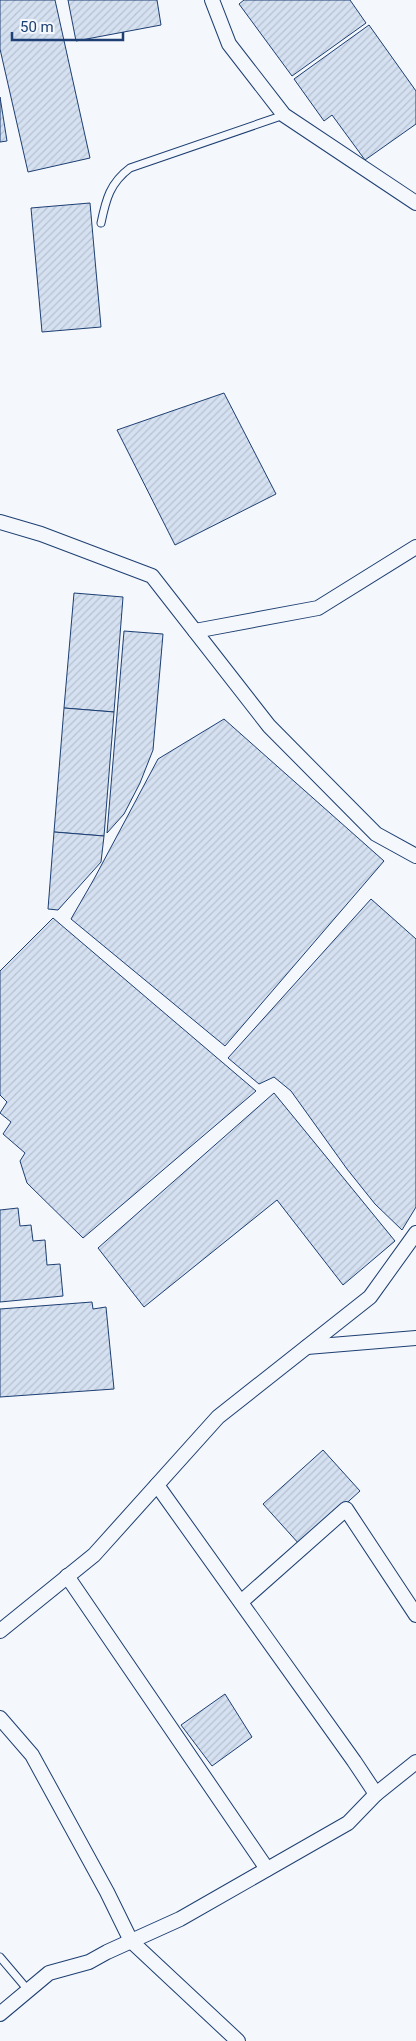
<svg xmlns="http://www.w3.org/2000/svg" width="416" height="2041" viewBox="0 0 416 2041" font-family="Roboto,sans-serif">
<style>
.building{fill:url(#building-hatch);stroke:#1d3f73}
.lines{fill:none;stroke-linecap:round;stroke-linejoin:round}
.service-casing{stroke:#1d3f73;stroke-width:9}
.minor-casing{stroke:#1d3f73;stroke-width:16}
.service{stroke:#f4f7fb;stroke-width:7}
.minor{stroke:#f4f7fb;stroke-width:14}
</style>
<defs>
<pattern id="building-hatch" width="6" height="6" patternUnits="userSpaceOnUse" patternTransform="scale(1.25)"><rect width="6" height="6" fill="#d5e0f0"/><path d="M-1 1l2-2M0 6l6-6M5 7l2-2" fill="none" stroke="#b6c1d1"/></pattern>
</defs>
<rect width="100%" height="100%" fill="#f4f7fb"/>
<g class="building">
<path d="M0,0H55L90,158L28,172L0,49Z"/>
<path d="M68,0H157L161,25L76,41Z"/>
<path d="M244,0H350L366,23L292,76L239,4Z"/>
<path d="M369,25L416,91V124L365,160L332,115L324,121L294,79Z"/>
<path d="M0,97L7,141L0,142Z"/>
<path d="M90,203L101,327L42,332L31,208Z"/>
<path d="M224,393L276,494L175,545L117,430Z"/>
<path d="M74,593L123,597L114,712L64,708Z"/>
<path d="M124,631L163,634L153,750L140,783L124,814L107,833Z"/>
<path d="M64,708L114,712L104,836L54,832Z"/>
<path d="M224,719L384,861L225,1046L71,919L94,879L158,759Z"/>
<path d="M54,832L104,836L101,862L58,910L48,909Z"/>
<path d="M371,899L416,939V1207L402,1230L375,1204L347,1169L291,1091L274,1077L259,1084L228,1058Z"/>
<path d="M53,918L256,1091L83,1238L27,1183L20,1161L25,1153L3,1134L11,1122L0,1113L7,1102L0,1095V971Z"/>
<path d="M274,1093L395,1241L343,1285L277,1200L144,1307L98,1248Z"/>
<path d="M18,1208L20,1226L31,1225L33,1241L45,1240L47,1265L60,1264L63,1296L0,1302V1210Z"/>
<path d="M92,1302L93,1309L106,1307L114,1389L0,1397V1309Z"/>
<path d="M323,1450L360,1491L300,1545L263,1504Z"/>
<path d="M225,1694L252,1737L212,1766L181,1725Z"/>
</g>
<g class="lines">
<defs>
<g id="service">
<path d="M101,223C106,199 110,183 130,168L284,115"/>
<path d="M0,1957L28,1990"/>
</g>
<g id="minor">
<path d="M212,0L229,44L284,115L416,203"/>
<path d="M0,522L41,534L152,576L269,726L376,834L416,856"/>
<path d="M195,631L318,608L416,547"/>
<path d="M307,1347L416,1338"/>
<path d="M67,1576L267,1869"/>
<path d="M241,1602L346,1509L416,1615"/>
<path d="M0,1631L94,1555L218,1417L370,1297L416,1233"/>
<path d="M0,1718L32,1755L107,1892L131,1941L238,2041"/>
<path d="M376,1794L416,1762"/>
<path d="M0,2014L49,1973L89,1962L107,1952L180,1919L348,1823L376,1794L354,1761L157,1485"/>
</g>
</defs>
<use href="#service" class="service-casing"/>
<use href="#minor" class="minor-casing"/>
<use href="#service" class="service"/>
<use href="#minor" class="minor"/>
</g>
<path d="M12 32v8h111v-8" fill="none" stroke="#1d3f73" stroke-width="2.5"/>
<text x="20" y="32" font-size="15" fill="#1d3f73" stroke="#f4f7fb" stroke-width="4" paint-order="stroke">50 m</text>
</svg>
